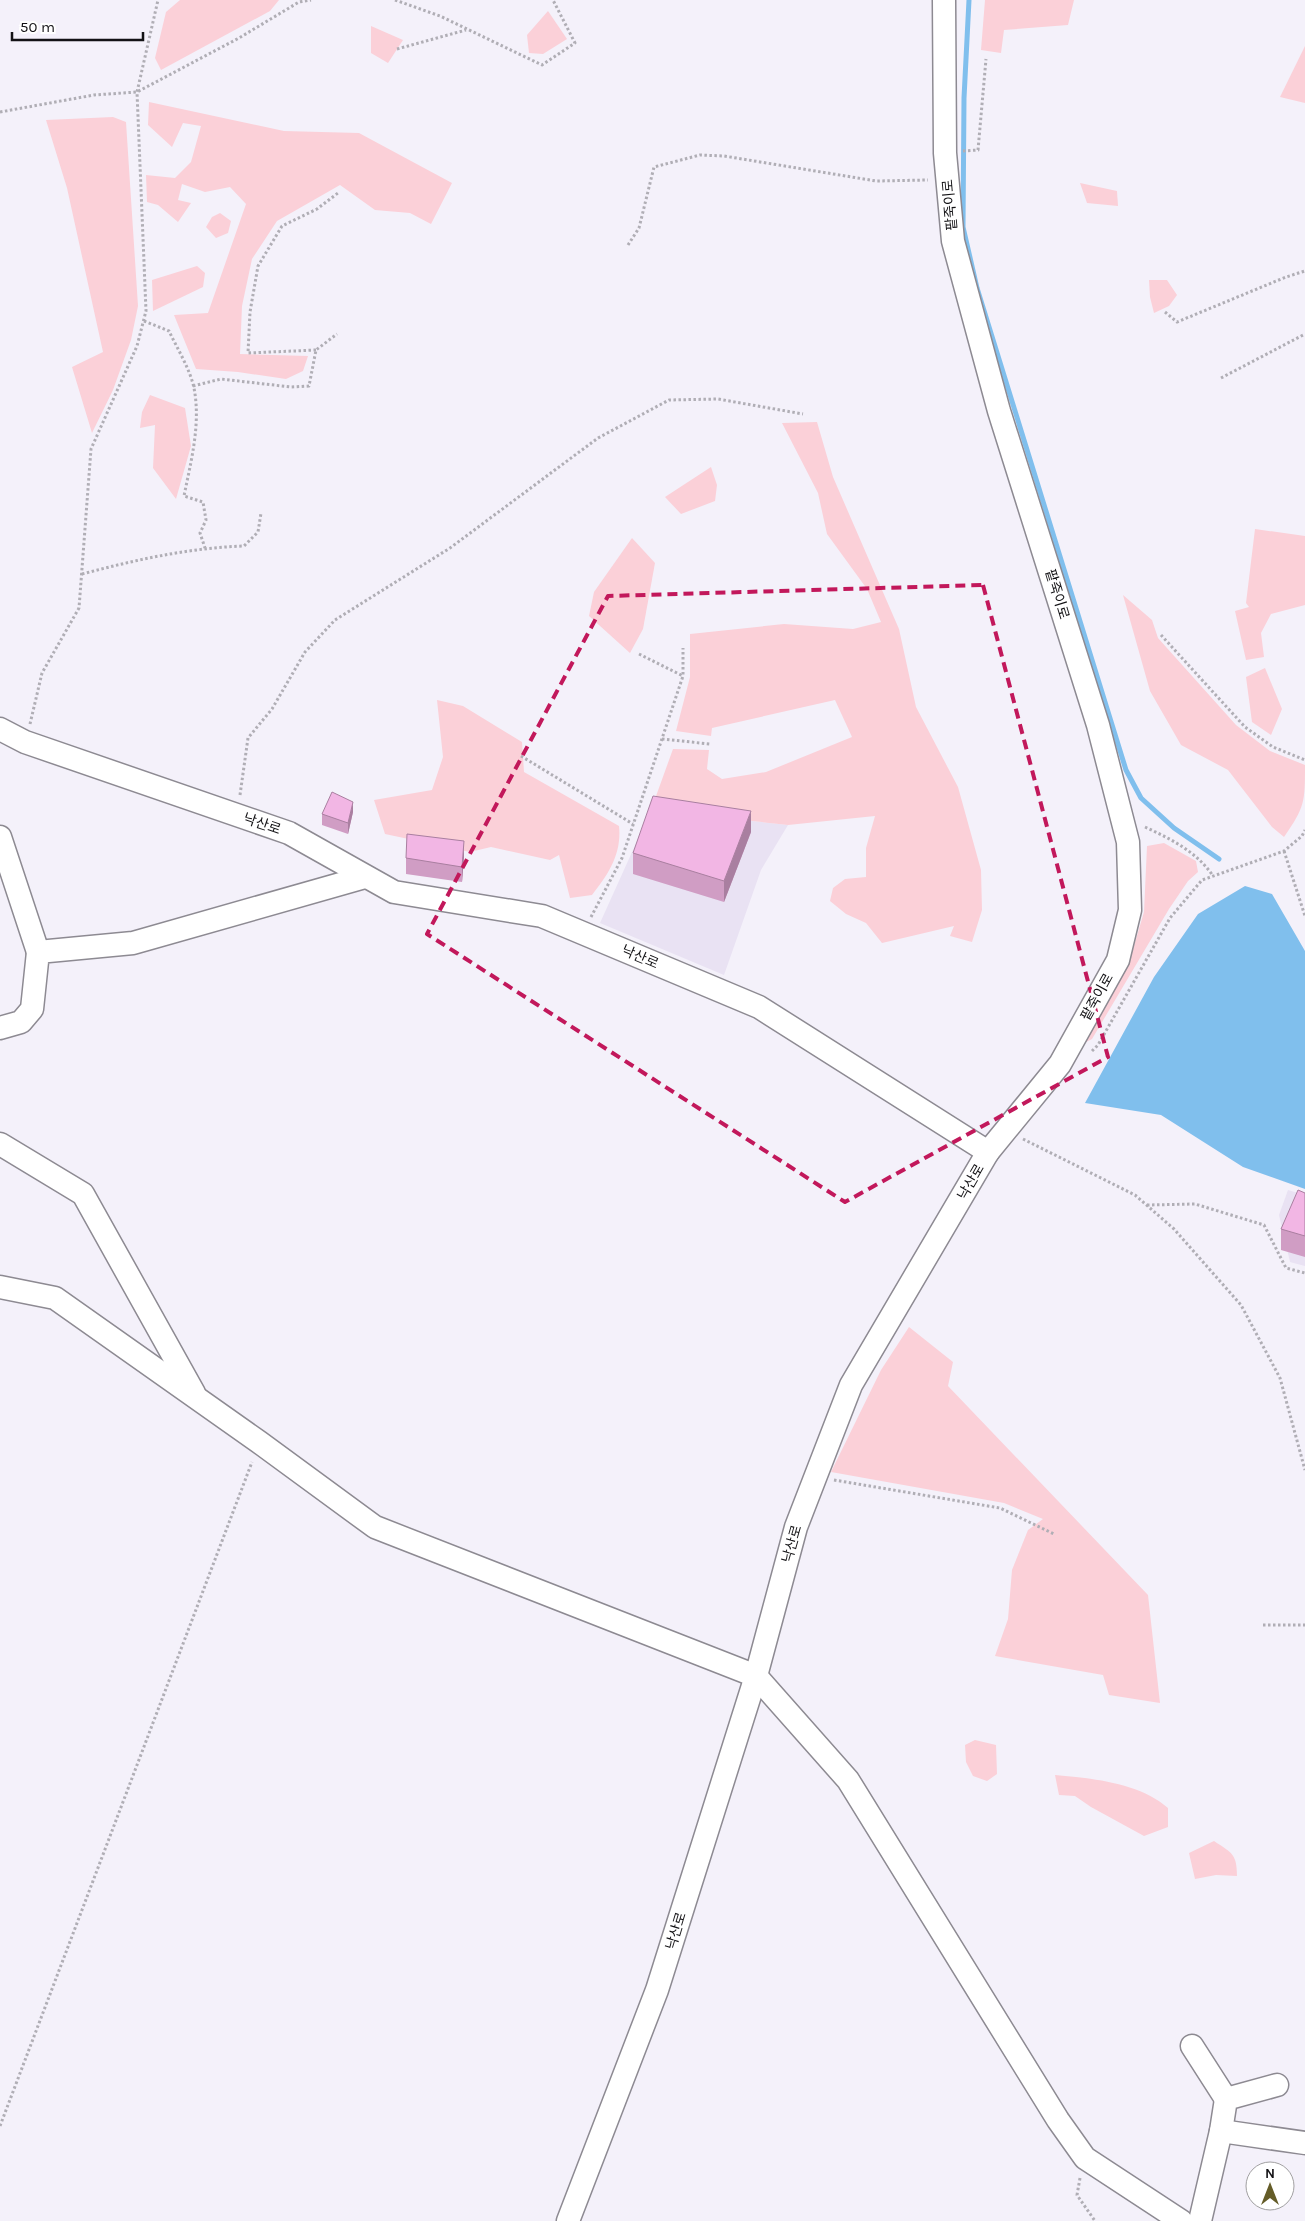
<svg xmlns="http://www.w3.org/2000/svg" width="1305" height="2221" viewBox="0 0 1305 2221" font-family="Karla,'Noto Sans KR',sans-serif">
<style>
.built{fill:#e9e2f3}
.green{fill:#fbd0d8}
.water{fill:#80bfed}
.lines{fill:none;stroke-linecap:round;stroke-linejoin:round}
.stream{stroke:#80bfed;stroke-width:5}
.minor-casing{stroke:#8d8a92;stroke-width:25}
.path{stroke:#b0aeb5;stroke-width:3;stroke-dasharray:2.5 2.5;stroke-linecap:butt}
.minor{stroke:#fff;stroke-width:22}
.wall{fill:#d09dc4}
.shaded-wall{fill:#a97fa0}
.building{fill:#f2b6e4;stroke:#a97fa0}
.marked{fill:none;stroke:#c2185b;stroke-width:4;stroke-dasharray:10 6;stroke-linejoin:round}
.labels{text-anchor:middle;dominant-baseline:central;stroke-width:5;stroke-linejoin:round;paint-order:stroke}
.street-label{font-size:14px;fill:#131215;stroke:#fff}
</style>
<rect width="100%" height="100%" fill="#f4f1fa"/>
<g class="built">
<path d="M651,810L788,825L761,870L724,975L600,923Z"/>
<path d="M1288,1190L1305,1195V1266L1290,1262L1279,1215Z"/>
</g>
<g class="green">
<path d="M180,0H279L270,11L161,70L155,58L166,12Z"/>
<path d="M985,0H1074L1068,25L1004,30L1001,53L981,50Z"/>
<path d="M548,11L567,39L543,54L529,53L527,35Z"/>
<path d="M371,26L403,40L388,63L371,53Z"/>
<path d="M1305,46V103L1280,97Z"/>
<path d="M149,102L284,131L359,133L452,183L431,224L410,213L375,210L340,185L277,221L252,259L242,306L240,354L308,356L303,371L286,379L238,372L196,369L174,315L208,313L246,204L230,187L205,192L182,184L178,200L191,203L178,222L158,205L147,202L146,175L175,178L191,162L201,126L183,123L172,147L148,125Z"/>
<path d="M113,117L126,122L138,306L131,340L113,390L92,433L72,367L103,352L67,188L46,120Z"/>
<path d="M1080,183L1117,191L1118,206L1087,203Z"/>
<path d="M220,213L231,221L228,233L216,238L206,227L212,217Z"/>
<path d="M197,266L205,273L203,287L153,311L152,280Z"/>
<path d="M1149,280H1167L1177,295L1169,306L1154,313L1150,297Z"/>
<path d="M150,395L185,408L191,446L176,499L153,468L155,425L140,428L142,412Z"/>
<path d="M817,422L833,477L899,629L916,707L958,787L981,870L982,910L972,942L950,936L954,926L882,943L866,923L846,914L830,901L833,888L845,879L866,877V848L875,816L788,825L651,810L673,749L709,750L707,769L722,779L766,772L852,737L835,700L712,728L711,736L676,731L690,677V634L784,624L853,629L881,622L867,589L827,534L818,493L782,423Z"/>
<path d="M711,467L717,485L715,501L681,514L665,497Z"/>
<path d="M1255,529L1305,536V605L1271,614L1261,633L1264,657L1246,660L1235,611L1249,607L1246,603Z"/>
<path d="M632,538L655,563L643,629L630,653L589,616L594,592Z"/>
<path d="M1123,595L1152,620L1158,638L1236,725L1270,751L1305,765C1305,802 1305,807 1284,837L1272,827L1228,770L1181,745L1150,691Z"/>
<path d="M1265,668L1282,709L1271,735L1252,722L1246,677Z"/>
<path d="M437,700L463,706L522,742L524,772L619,826C622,854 608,875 592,895L570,898L559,855L550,860L491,847L470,852L385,834L374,800L432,790L443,757Z"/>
<path d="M1164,843L1196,861L1198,872L1188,881L1169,909L1092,1039L1080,1045L1128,966L1144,912L1147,846Z"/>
<path d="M909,1327L953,1362L948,1386L1148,1595L1160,1703L1109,1695L1103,1675L995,1656L1008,1619L1012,1570L1028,1530L1043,1519L1004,1503L831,1472L881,1370Z"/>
<path d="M975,1740L996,1745L997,1774L987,1781L973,1776L966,1762L965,1745Z"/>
<path d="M1055,1775C1091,1778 1140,1783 1168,1808V1827L1144,1836L1091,1807L1075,1796L1059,1795Z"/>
<path d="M1214,1841C1232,1853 1237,1854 1237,1876L1216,1875L1195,1879L1189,1853Z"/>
</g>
<path class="water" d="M1245,886L1272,894L1305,951V1189L1243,1167L1161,1115L1085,1103L1154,977L1198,914Z"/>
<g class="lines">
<path class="stream" d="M969,0L964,98L963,227L977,288L1126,770L1141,798L1174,828L1219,859"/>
<defs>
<g id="minor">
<path d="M0,729L25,742L289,833L394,892L542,916L759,1007L988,1152"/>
<path d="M0,837L38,952"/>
<path d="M0,1028L21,1022L32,1009L38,952L133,943L365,877"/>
<path d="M0,1144L83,1194L194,1393"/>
<path d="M0,1287L55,1298L259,1442L375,1527L756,1676L848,1780L1058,2120L1085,2158L1181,2221"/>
<path d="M1192,2046L1226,2099"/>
<path d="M1221,2131L1226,2099L1277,2085"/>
<path d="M568,2221L657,1990L756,1676L796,1527L851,1385L988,1152L1060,1064L1118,960L1130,910L1128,842L1098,725L999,411L953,241L945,153L944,0"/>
<path d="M1200,2221L1221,2131L1305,2143"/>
</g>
</defs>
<use href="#minor" class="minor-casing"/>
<g class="path">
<path d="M395,0L440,16L542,65L575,43L553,0"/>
<path d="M397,49L466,30"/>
<path d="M0,112L94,95L137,92L239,38L299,2L311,0"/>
<path d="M963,151L978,150L986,59"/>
<path d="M628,245L639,228L654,167L700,155L724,156L876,181L928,180"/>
<path d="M1165,312L1177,322L1286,277L1305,271"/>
<path d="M144,321L169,331C177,348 190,369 194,388C201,424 191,461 184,496L203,502L206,520L200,533L205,548"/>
<path d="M316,350L248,353L250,312L258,266L282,226L317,209L338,193"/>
<path d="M1221,378L1305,334"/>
<path d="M193,386L221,379L291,387L309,386L316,350L337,334"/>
<path d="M82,574C135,560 188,548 244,546L258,532L261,513"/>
<path d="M1161,635L1245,727L1273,747L1305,760"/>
<path d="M639,654L683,676"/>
<path d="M30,724L42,673L79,608L91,449L137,346L146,311L137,92L158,0"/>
<path d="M662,739L710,744"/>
<path d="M521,756L633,824"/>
<path d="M240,795L248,738L272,709L305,652L335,620L450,548L598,438L669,400L718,399L803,414"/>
<path d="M1145,827C1171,839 1197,852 1213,876"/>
<path d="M1284,851L1305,916"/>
<path d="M591,917L622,858L683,676V648"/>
<path d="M1092,1051L1098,1045L1170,918L1202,880L1284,851L1302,836L1305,830"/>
<path d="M1023,1139L1135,1195L1174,1229L1241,1305L1280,1378L1305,1470"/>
<path d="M1147,1205L1195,1204L1264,1225L1286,1268L1305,1273"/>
<path d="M834,1480L1000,1508L1054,1534"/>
<path d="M1263,1625H1305"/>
<path d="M0,2126L252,1462"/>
<path d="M1080,2178L1077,2195L1095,2221"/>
</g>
<use href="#minor" class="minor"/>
</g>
<g class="wall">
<path d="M353,812L348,834L322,825V814Z"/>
<path d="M751,832L724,902L633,874V853Z"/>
<path d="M464,857L462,882L406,874V858Z"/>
<path d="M1305,1193V1257L1281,1250V1229Z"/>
</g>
<g class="shaded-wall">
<path d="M353,802V812L348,834V823Z"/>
<path d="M751,811V832L724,902V881Z"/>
<path d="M464,841V857L462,882V867Z"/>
</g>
<g class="building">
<path d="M332,792L353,802L348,823L322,814Z"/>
<path d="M653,796L751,811L724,881L633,853Z"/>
<path d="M407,834L464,841L462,867L406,858Z"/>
<path d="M1298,1190L1305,1193V1236L1281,1229Z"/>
</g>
<path class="marked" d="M983,585L1108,1057L845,1202L427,934L608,596Z"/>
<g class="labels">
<g class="street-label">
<text transform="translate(950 205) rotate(-95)">팥죽이로</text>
<text transform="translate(1057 594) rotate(73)">팥죽이로</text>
<text transform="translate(262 824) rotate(19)">낙산로</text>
<text transform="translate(640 957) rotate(23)">낙산로</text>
<text transform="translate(1097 997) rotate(-61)">팥죽이로</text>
<text transform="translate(971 1182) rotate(-60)">낙산로</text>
<text transform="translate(792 1544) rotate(-74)">낙산로</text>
<text transform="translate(676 1931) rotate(-73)">낙산로</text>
</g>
</g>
<g transform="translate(1270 2186)"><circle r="24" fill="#ffffff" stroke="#a1a0a1"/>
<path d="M0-4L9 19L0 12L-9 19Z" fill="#645c28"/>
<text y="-8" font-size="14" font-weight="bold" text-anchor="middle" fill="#131215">N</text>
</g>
<path d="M12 32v8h131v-8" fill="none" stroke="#131215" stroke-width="2.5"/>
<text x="20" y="32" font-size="15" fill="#131215" stroke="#ffffff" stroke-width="4" paint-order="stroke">50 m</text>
</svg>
